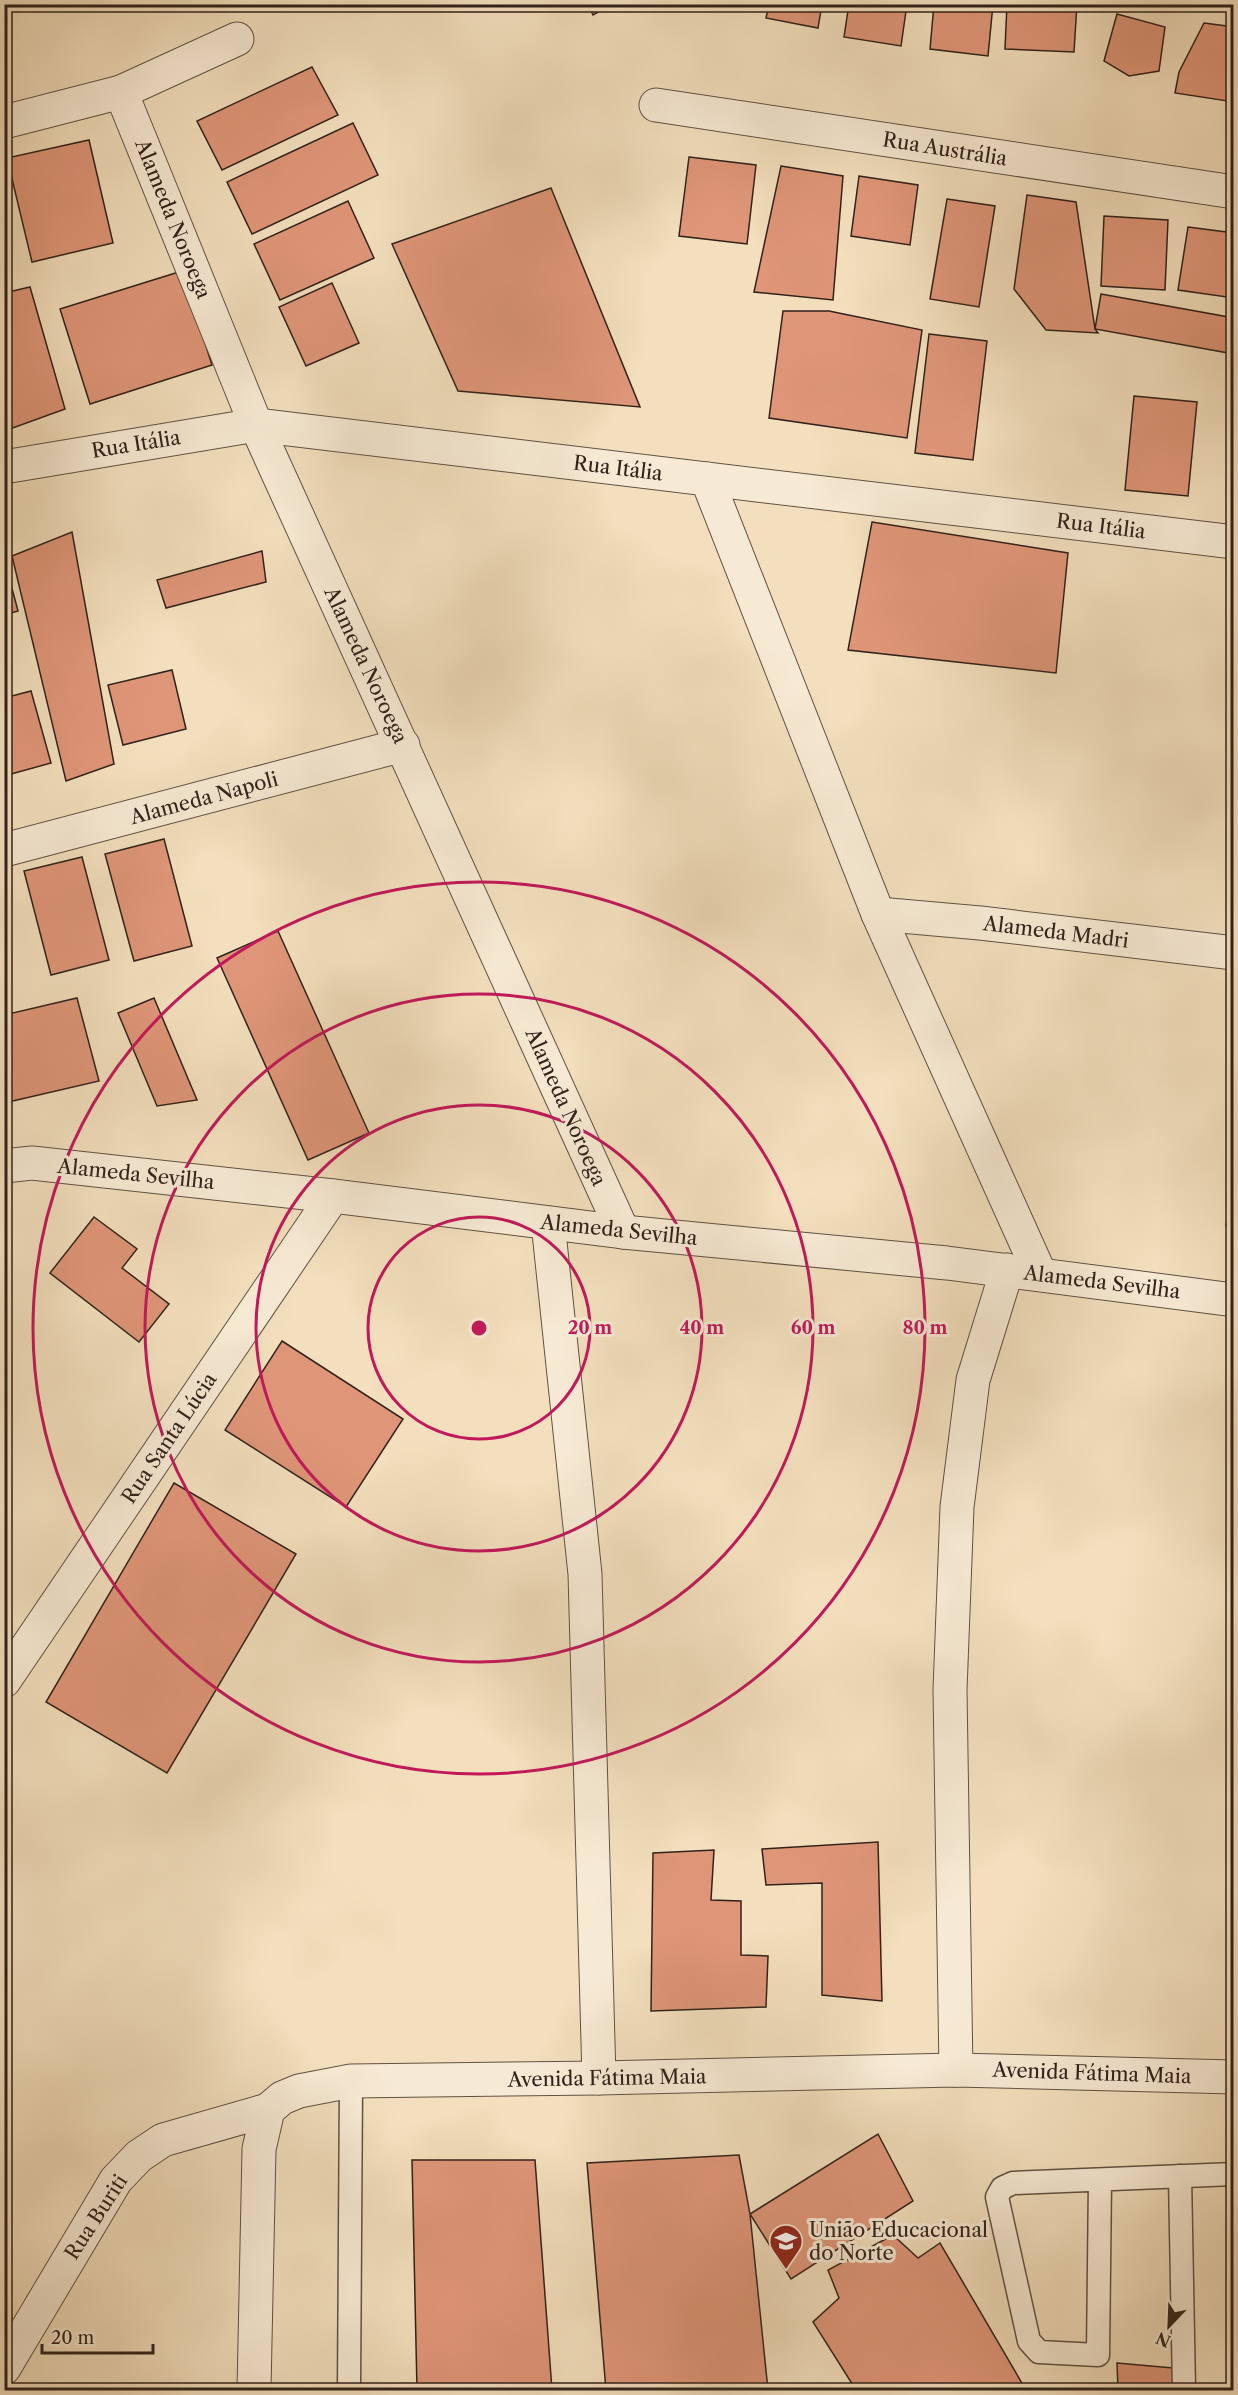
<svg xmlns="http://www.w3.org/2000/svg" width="1238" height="2395" viewBox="0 0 1238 2395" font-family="'Libre Caslon Text',serif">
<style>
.building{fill:#df9678;stroke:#30221b;stroke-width:1.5}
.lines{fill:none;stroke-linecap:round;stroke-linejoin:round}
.service-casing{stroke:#615144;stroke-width:25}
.minor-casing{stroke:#615144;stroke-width:35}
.service{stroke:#f7ead4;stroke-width:22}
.minor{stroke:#f7ead4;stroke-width:33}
.ring{fill:none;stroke:#c2185b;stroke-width:3}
.labels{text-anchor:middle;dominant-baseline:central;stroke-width:6;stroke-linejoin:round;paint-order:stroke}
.street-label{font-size:20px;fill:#30221b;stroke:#f7ead4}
.poi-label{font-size:20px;fill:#30221b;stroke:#f7ead4;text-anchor:start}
.centre{fill:#c2185b;stroke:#f7ead4;stroke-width:3}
.ring-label{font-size:18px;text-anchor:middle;font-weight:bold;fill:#c2185b;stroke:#f7ead4;stroke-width:6;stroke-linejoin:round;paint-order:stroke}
</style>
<rect width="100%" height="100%" fill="#f3dfbd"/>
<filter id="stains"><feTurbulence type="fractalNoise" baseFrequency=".00333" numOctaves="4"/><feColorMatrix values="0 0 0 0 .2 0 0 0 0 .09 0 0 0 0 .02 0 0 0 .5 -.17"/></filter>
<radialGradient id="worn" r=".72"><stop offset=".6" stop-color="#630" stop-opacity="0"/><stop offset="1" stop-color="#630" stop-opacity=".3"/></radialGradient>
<g class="building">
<path d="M588,4H613L593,15Z"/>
<path d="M769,4H822L818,28L766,18Z"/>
<path d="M849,4H907L901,46L844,37Z"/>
<path d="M934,4H993L988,56L930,49Z"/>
<path d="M1007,4H1077L1074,52L1005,49Z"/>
<path d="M1117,14L1165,27L1159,71L1129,76L1104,61Z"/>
<path d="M1204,23L1234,27V102L1175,93L1179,72Z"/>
<path d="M312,67L338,115L222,170L197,121Z"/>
<path d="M353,123L378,175L252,234L227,182Z"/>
<path d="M89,140L113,243L32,262L7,158Z"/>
<path d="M689,157L756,165L747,244L679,236Z"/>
<path d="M781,166L843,176L833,300L754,292Z"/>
<path d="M859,176L918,185L910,245L851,236Z"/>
<path d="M551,188L640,407L458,391L392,244Z"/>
<path d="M1027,195L1076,202L1095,329L1098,333L1046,330L1014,289Z"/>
<path d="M947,199L995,206L979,307L930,299Z"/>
<path d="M348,201L374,258L280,300L254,244Z"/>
<path d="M1104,216L1168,220L1165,290L1101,286Z"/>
<path d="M1188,227L1234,233V298L1178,290Z"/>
<path d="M182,271L212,365L90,404L60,309Z"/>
<path d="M332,283L359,343L306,366L279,307Z"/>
<path d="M30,287L65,409L7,430L4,421V293Z"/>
<path d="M1101,294L1234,318V354L1095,329Z"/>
<path d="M783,311H829L922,330L907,438L769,418Z"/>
<path d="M929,334L987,341L973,460L915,453Z"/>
<path d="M1134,396L1197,402L1188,496L1125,490Z"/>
<path d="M872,522L1068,553L1056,673L848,650Z"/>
<path d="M72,532L114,764L66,781L12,556Z"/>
<path d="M262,551L266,582L166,608L157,580Z"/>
<path d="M4,558L18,611L4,615Z"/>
<path d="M172,670L186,729L123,745L108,685Z"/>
<path d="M31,691L51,763L4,776V698Z"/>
<path d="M164,839L192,946L134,961L105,854Z"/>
<path d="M82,857L109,960L51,975L24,871Z"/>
<path d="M278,931L369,1133L308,1160L217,958Z"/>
<path d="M77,998L99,1081L4,1103V1015Z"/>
<path d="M154,998L197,1100L157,1106L118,1013Z"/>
<path d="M1234,1177V1226L1226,1225Z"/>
<path d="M94,1217L137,1249L122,1268L169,1304L139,1342L50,1273Z"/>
<path d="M282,1341L403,1419L346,1507L225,1430Z"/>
<path d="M174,1483L296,1554L167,1773L46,1702Z"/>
<path d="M878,1842L882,2001L822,1995V1883L766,1885L762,1849Z"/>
<path d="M714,1850L711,1900L741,1901V1955L768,1956L766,2007L651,2011L653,1853Z"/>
<path d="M4,2045L11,2049L4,2059Z"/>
<path d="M878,2134L913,2201L791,2279L750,2214Z"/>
<path d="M739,2155L750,2214L768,2390H606L587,2163Z"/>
<path d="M412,2160H535L552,2390H417Z"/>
<path d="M893,2235L918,2258L940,2243L1026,2390H856L813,2322L839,2298L828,2270Z"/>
<path d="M1117,2363L1173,2368V2390H1118Z"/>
</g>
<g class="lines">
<defs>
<g id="service">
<path d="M1180,2176L1184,2390"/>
<path d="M1100,2180L1098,2355L1039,2352L1029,2341L997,2197L1002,2188L1013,2183L1234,2174"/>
<path d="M349,2390L351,2081"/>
</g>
<g id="minor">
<path d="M121,92L256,425L623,1232"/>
<path d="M656,105L1234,192"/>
<path d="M4,122L121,92L237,39"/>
<path d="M4,467L256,425L1234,542"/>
<path d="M707,479L878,914L1040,1274"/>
<path d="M4,850L403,745"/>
<path d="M878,914L980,923L1234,953"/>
<path d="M4,1166L32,1163L333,1196L623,1232L947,1263L1234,1300"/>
<path d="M548,1223L585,1574L599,2078"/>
<path d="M4,1681L333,1196"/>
<path d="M956,2070L950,1690L957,1507L973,1380L1007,1270"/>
<path d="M4,2368L116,2180L139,2156L163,2140L268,2110"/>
<path d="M254,2390L259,2149L268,2110L282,2098L299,2091L351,2081L599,2078L956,2070L1234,2077"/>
</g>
</defs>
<use href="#service" class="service-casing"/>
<use href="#minor" class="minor-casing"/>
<use href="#service" class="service"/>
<use href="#minor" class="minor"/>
</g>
<g class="ring">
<circle cx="479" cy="1328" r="111"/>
<circle cx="479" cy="1328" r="223"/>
<circle cx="479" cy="1328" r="334"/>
<circle cx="479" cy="1328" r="446"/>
</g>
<defs>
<symbol id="university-pin" viewBox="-11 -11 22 30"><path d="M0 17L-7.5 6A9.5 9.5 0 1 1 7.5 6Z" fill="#8f2418" stroke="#f7ead4"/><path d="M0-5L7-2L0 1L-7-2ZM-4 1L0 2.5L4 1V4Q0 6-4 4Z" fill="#fff"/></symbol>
</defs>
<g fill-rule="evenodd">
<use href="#university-pin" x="767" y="2222" width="38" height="52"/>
</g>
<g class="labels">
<g class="street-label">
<text transform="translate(945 149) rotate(9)">Rua Austrália</text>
<text transform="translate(173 219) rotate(68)">Alameda Noroega</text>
<text transform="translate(136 444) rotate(-9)">Rua Itália</text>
<text transform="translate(618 468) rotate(7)">Rua Itália</text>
<text transform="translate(1101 526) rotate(7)">Rua Itália</text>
<text transform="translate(366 665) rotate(65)">Alameda Noroega</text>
<text transform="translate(204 798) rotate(-15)">Alameda Napoli</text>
<text transform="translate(1056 932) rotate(7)">Alameda Madri</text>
<text transform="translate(566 1107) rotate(66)">Alameda Noroega</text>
<text transform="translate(136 1174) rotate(6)">Alameda Sevilha</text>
<text transform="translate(619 1230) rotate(6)">Alameda Sevilha</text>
<text transform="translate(1102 1282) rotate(7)">Alameda Sevilha</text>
<text transform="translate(169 1438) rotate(-56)">Rua Santa Lúcia</text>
<text transform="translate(1092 2073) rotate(2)">Avenida Fátima Maia</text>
<text transform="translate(607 2078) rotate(-1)">Avenida Fátima Maia</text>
<text transform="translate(96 2217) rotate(-57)">Rua Buriti</text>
</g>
<g class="poi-label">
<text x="809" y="2230">União Educacional<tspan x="809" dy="23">do Norte</tspan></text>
</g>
</g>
<circle cx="479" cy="1328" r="9" class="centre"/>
<g class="ring-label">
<text x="590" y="1334">20 m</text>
<text x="702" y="1334">40 m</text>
<text x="813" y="1334">60 m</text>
<text x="925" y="1334">80 m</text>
</g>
<rect width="1238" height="2395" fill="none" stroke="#f3dfbd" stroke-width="24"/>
<rect x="6" y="6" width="1226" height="2383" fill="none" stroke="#30221b" stroke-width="3"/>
<rect x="12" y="12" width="1214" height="2371" fill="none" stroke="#30221b" stroke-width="1.5"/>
<g transform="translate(1169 2326) rotate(203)" stroke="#f7ead4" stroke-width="4.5" paint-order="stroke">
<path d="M0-4.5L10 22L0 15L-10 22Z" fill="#30221b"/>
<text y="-9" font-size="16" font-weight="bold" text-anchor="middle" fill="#30221b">N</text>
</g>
<path d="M42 2344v9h111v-9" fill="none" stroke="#30221b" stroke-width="3"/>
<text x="51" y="2344" font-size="18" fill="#30221b" stroke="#f7ead4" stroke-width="4.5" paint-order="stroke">20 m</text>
<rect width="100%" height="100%" filter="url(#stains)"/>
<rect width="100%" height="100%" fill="url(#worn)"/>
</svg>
